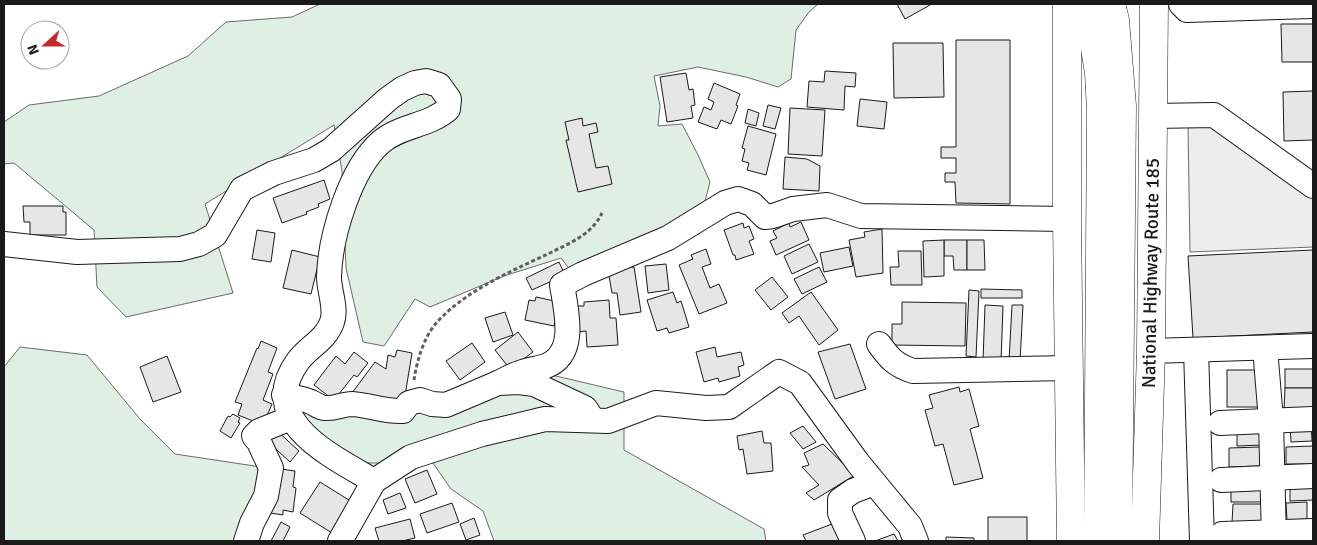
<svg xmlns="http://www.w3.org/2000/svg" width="1317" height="545" viewBox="0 0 1317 545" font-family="Signika,sans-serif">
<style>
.green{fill:#e0efe3;stroke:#6a6a6a}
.parking{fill:#ededed;stroke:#6a6a6a}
.building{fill:#e6e6e6;stroke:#1a1a1a}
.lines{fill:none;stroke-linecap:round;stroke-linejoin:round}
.minor-casing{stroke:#1a1a1a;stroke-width:26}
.highway-casing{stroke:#1a1a1a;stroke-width:29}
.path{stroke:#5f5f5f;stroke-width:3;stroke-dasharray:4 2.5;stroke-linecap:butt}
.minor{stroke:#fff;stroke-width:24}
.highway{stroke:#fff;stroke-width:28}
.labels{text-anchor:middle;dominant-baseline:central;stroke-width:4;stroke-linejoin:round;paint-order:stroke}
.street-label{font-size:19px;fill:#1a1a1a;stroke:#fff}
</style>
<rect width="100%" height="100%" fill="#fff"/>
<g class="green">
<path d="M320,4H818L809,12L796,30L791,79L778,87L746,77L698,67L654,76L660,106L658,126L682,124L698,155L710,182L704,205L674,227L571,271L561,258L504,276L430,307L415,299L384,346L363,342L346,268L342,171L334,125L205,204L233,293L126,317L97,287L94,230L14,163L4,164V122L29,105L99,96L188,56L226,22L292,17Z"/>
<path d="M20,347L87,355L140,419L175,454L268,468L235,541H4V367Z"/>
<path d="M543,373L624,392V450L764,529L766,541H494L483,511L451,489L433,463H365L319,434L298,409L371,410Z"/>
</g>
<path class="parking" d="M1215,124L1313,197V247L1190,252L1188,127Z"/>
<g class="building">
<path d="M897,4H929L930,5L905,19Z"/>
<path d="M1281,24H1313V62H1282Z"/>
<path d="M956,40H1010V204L956,203L955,182H945V173H956V158H941V147H956Z"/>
<path d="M893,43H943L944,97L894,98Z"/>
<path d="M825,71L856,73L855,87L845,86L844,110L807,107L809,81L824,82Z"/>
<path d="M686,73L689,90L693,89L695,105L691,106L693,118L667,122L660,77Z"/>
<path d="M714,83L740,94L736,105L738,106L731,124L721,120L717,129L698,122L704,107L711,110L714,102L708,99Z"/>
<path d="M1313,91V140L1284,141L1283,92Z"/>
<path d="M860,99L887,102L884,129L857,126Z"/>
<path d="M768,105L781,108L775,129L763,126Z"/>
<path d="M790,108L825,110L822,156L788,154Z"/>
<path d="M748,109L759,113L756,126L745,123Z"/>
<path d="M582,118L583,126L596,123L598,132L589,134L596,168L608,166L612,184L578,192L566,140H569L565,122Z"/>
<path d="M748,126L776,134L766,175L747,170L749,163L742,161L745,149L742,148Z"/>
<path d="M785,157L807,159L820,166L819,191L783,189Z"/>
<path d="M324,180L330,199L318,204L319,207L306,212L307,214L282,223L273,198Z"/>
<path d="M23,206H63V212H66V235H30V222H24Z"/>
<path d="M801,222L809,240L776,255L770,241L777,238L773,231L789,223L790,227Z"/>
<path d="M743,223L744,228L749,226L754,239L749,241L754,254L736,260L735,255H733L724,230Z"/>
<path d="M882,229L883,273L856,277L849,240L865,237L864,232Z"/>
<path d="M257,230L275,233L271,262L252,259Z"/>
<path d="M944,240H967V270H954L953,256H944Z"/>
<path d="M944,240V276L924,277L923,241Z"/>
<path d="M967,240H984L985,270H967Z"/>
<path d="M809,244L818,262L792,274L784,256Z"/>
<path d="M849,247L853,266L824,272L820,253Z"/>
<path d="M706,249L711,264L702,267L710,288L719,284L727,303L699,314L679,265L693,259L691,255Z"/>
<path d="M292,250L320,257L311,294L283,288Z"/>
<path d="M1313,250V332L1193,338L1188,256Z"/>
<path d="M898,251H921L922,285H891L890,267H899Z"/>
<path d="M559,262L565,275L532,290L526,278Z"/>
<path d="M666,264L669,290L648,293L645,266Z"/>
<path d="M634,267L641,312L620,315L617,293H612L608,270Z"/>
<path d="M819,267L827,282L802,294L794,279Z"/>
<path d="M772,277L788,297L771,310L755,290Z"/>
<path d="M981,289L1022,290V298H981Z"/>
<path d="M969,290L979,291L976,357L966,356Z"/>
<path d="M673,292L677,303L681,301L689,327L669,333L667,328L657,331L647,300Z"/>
<path d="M811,292L838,330L819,345L799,316L789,323L782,313Z"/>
<path d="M536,297L559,302L554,326L525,320L529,300L535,301Z"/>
<path d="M609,300L610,318H616L618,345L587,347L586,331L578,332L576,306H584V302Z"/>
<path d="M902,302L966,303L965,346L892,345V324H902Z"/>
<path d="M985,305L1003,306L1001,362L983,361Z"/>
<path d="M1012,305H1023L1020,362L1009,361Z"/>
<path d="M505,312L513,335L493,342L485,318Z"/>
<path d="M518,332L533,352L510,369L495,350Z"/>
<path d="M261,341L277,348L268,372L273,374L263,400L272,404L263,425L238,415L242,404L235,402L257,348L258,349Z"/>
<path d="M472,343L485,362L460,380L446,361Z"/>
<path d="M850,344L866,389L835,399L818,352Z"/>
<path d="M715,347L717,357L741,352L744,365L738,367L740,376L719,382L718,378L704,382L696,352Z"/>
<path d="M397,350L412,353L403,408L352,393L375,362L386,369L388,355L395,357Z"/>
<path d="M354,352L368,363L357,377L354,375L331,404L324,399L327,395L314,385L336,356L345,364Z"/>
<path d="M167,356L181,392L153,402L140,367Z"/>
<rect x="1285" y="369" width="28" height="19"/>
<rect x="1227" y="370" width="31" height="37"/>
<path d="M959,387L960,392L969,389L979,426L970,429L983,478L954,485L943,444L935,446L925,410L933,408L929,395Z"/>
<path d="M1285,388H1313V410H1284Z"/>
<path d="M233,414L240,418L238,422L240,423L231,438L220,431L228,416L230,417Z"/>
<path d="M1311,423L1312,441L1291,442L1290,424Z"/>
<path d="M803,426L816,442L803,449L790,433Z"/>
<path d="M1237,427H1264V445L1237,446Z"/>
<path d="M276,430L299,451L290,462L266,440Z"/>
<path d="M762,431L764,443H771L773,471L747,474L743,449L739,450L737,436Z"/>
<path d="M823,444L855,475L814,500L806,493L819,485L802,467L809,465L804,453Z"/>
<path d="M1313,446V464H1286V447Z"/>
<path d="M1260,447V466L1229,467V448Z"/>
<path d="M281,469L295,471L293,487L296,488L293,512L283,510V515L270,513Z"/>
<path d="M427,470L437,494L415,503L405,479Z"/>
<path d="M320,482L352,502L332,533L300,513Z"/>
<rect x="1231" y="483" width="31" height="19"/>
<path d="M1313,484V500L1290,501V485Z"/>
<path d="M400,493L406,508L388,514L383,500Z"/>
<path d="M1307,502V519L1287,520L1286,503Z"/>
<path d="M452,503L459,522L427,533L420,514Z"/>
<path d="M1233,504H1264V522L1232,523Z"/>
<rect x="988" y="517" width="39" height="24"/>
<path d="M474,518L480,535L466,540L460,524Z"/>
<path d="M410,519L415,538L402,541H379L375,528Z"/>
<path d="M281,522L290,527L283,541H271Z"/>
<path d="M832,524L840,541H806L803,535Z"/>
<path d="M894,534L898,541H875Z"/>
<path d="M946,537L974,538V541H946Z"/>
</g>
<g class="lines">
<defs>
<g id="minor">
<path d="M1181,4L1187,10L1313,6"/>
<path d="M1153,116L1214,115L1313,186"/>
<path d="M4,244L77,252L180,249L199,244L215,235L242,189L274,173L314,160L331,150L388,99L402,89L415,83L426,81L439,85L449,99L448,109C429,126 401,125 381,142C350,169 330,237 329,277C329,291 337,309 332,322C326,340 308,347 298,361C255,420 331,456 374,481L411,457L482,434L545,419L608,421L656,403L706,408L729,407L779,372L800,383L858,463L910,526L916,541"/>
<path d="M879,344C890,359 895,365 913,371L1069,368"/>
<path d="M1265,348L1271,420L1274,541"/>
<path d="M1196,350L1202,541"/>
<path d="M1151,351L1313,346"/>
<path d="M498,383C505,380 512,375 520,373C528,369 537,369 546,366C578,354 566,310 562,285L583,274L668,238L725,203L738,199L752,204L765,217L773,216L793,209L827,205L861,216L1067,219"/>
<path d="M284,395C292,397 303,398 311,402C316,404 320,408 325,408C335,409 342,404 352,404C369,405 386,412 403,411L409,403L420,400L432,404L446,405L498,383L519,382L534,384L585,408L593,420"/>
<path d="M1220,423L1313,419"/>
<path d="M1221,480L1313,476"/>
<path d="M1222,534L1313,531"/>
<path d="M246,541L252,523L266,496L271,468L259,442L254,436L259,431L291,418"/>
<path d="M340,541L374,481"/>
<path d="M853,541L840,513V500L853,491L874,483"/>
</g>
<g id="highway">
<path d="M1067,4V219L1071,541"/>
<path d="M1088,4L1099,73L1101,111L1098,541"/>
<path d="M1111,4L1115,20L1122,106L1118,541"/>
<path d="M1145,541L1151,351L1154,4"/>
</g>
</defs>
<use href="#minor" class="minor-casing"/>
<use href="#highway" class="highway-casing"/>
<path class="path" d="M414,380C417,360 424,336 438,321C468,289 514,270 552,252C572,242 592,234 602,213"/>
<use href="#minor" class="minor"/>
<use href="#highway" class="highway"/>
</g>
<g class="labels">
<g class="street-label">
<text transform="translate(1151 273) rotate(-89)">National Highway Route 185</text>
</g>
</g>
<rect width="1317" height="545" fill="none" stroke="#1a1a1a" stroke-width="10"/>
<g transform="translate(45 45) rotate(249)"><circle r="24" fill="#ffffff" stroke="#a3a3a3"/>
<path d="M0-4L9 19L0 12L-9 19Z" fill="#c62828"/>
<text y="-8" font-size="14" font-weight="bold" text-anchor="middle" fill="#1a1a1a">N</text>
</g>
</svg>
